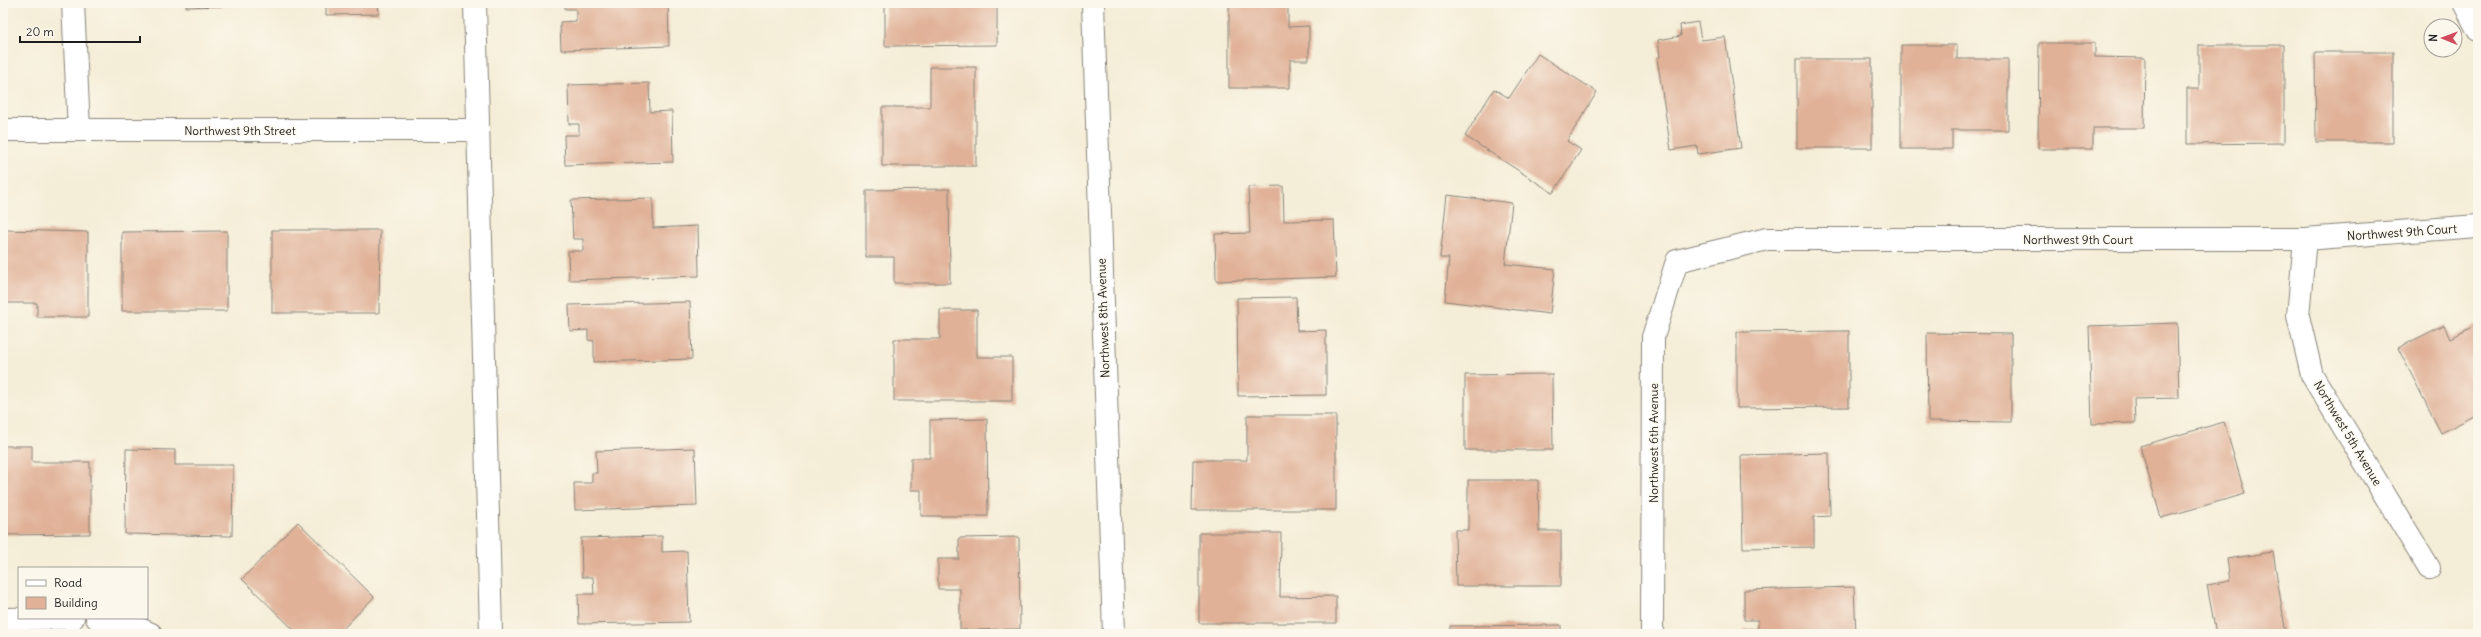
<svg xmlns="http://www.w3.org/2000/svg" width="2481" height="637" viewBox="0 0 2481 637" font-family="Delius,sans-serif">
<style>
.building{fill:#e0b197}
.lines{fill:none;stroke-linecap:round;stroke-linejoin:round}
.minor-casing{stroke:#88847a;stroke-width:24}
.minor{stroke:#fff;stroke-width:22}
.labels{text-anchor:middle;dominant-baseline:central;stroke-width:3;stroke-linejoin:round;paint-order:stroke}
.street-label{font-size:12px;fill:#1c1c1c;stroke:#fbf7ec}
</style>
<rect width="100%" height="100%" fill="#fbf7ec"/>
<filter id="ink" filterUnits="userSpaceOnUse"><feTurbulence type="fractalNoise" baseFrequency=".025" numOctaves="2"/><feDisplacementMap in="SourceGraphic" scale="8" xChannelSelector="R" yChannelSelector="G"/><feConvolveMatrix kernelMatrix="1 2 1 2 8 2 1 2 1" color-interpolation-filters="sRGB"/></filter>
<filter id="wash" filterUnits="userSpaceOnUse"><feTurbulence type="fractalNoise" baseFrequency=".012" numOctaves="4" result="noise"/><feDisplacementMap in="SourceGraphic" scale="16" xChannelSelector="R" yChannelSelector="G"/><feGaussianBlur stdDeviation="0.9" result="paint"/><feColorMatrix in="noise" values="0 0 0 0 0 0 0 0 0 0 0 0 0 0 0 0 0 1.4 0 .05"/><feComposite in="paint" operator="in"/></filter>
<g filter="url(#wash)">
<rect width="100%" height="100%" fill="#f4edd7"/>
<g id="blocks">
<g class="building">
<path d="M186,3H229V6L186,7Z"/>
<path d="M326,3H378L379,14L326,15Z"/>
<path d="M565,3H668L669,46L561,50L560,22L576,21V9H565Z"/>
<path d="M885,3H997V45L885,46Z"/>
<path d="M1229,3H1288V27L1309,26V60H1290V88H1229Z"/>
<path d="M1698,22L1701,40L1725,37L1741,148L1698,154L1697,146L1671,150L1657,58L1660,57L1658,40L1681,36L1680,25Z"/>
<path d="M2039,43H2095V57L2145,58L2144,128H2093V149H2038Z"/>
<path d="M1901,45H1957V59H2008V130H1952V149H1901Z"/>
<path d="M2199,45H2284V143L2187,144V89H2199Z"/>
<path d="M2315,52H2393V142H2316Z"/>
<path d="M1538,54L1597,92L1567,141L1581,150L1553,193L1465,136L1494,89L1509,98Z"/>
<rect x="1797" y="59" width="75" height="89"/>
<path d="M930,67H976V166H882V107H930Z"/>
<path d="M649,83L650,112L672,111L673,162L565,165L564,135H579V124H569L568,85Z"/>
<path d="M1283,186L1284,221L1334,220L1336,277L1216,281L1215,234L1250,233L1248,187Z"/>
<path d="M949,189L950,283H894V257H866V190Z"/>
<path d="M1447,195L1512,203L1505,264L1555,269L1550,314L1445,301L1449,258H1440Z"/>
<path d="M653,198V228L698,226L699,276L569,280L568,251H583V239H573L571,200Z"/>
<path d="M3,230L88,232V317H37V303H3Z"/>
<path d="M272,230H380L379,313H272Z"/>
<path d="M227,231V311H122V232Z"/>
<path d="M1296,297L1297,331L1326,330V395L1238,396L1237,298Z"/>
<path d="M690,302L692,359L594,362V341L588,340V330L570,331L569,305Z"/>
<path d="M940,310H977V357H1012V401H894V339H940Z"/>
<path d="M2177,323L2179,398L2134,399L2135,423L2092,424L2089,326Z"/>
<path d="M2478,324V414L2441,433L2398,348L2444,325L2450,338Z"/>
<path d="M1849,331V407L1737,408V332Z"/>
<path d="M1927,333L2011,334V422L1928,421Z"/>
<path d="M1552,374L1553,450H1465V375Z"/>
<path d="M1247,415H1336V510H1192L1193,460H1247Z"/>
<path d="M987,419L988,516H921V490H911V458H930V420Z"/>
<path d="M2224,422L2245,494L2161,518L2140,446Z"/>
<path d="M3,446H32V462H90V534L3,535Z"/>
<path d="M695,448L697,506L575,510L574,483H592V473H597L596,451Z"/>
<path d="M126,449L175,450V465H233L232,536L125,534Z"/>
<path d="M1829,453L1830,516L1814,517V547L1743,548L1741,455Z"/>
<path d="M1468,480H1538L1539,531H1561V586H1456L1455,530H1468Z"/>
<path d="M298,522L374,597L338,634H298L242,579Z"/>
<path d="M1199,533H1281L1280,597L1336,596V623H1199Z"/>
<path d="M662,536V552L687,551L689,622L579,624L578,594H594L593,577H582L581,538Z"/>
<path d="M1019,537L1020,629L960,630V589H938V559H959V538Z"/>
<path d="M2273,552L2286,634H2216L2207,585L2230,581L2227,559Z"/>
<path d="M1854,587L1856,634H1744V629H1758V620H1744V590Z"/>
<path d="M1561,625V634H1450V626Z"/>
</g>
</g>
</g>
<g filter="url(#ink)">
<use href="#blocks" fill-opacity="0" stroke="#88847a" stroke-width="1"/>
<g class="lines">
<defs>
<g id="minor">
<path d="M73,3L79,130"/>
<path d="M475,3L491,634"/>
<path d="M1093,3L1114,634"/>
<path d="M2464,3L2478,30"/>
<path d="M3,130H478"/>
<path d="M2305,239L2298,316L2312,375L2429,568"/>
<path d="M97,618L124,622L151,634"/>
<path d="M3,619L73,618"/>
<path d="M1652,634L1653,337L1677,261L1767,239H2305L2478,226"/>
</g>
</defs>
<use href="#minor" class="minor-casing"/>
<use href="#minor" class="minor"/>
</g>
</g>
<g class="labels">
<g class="street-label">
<text x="240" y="130">Northwest 9th Street</text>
<text transform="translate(2402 232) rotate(-4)">Northwest 9th Court</text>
<text x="2078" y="239">Northwest 9th Court</text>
<text transform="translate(1103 318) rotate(-92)">Northwest 8th Avenue</text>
<text transform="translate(2348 433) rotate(59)">Northwest 5th Avenue</text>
<text transform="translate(1653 443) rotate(-90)">Northwest 6th Avenue</text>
</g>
</g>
<rect width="2481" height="637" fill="none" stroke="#fbf7ec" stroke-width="16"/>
<rect x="18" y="567" width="130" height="52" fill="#fbf7ec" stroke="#a29f99"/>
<rect x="26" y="580" width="20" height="6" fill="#ffffff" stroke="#a29f99"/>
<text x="54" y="587" font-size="12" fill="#1c1c1c">Road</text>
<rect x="26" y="597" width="20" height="12" fill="#e0b197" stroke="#a29f99"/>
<text x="54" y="607" font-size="12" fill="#1c1c1c">Building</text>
<g transform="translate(2443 38) rotate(271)"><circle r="19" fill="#fbf7ec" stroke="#a29f99"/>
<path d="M0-3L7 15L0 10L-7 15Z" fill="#d1495b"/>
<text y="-6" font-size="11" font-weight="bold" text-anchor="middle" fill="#1c1c1c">N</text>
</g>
<path d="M20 36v6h120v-6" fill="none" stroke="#1c1c1c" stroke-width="2"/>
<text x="26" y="36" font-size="12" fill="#1c1c1c" stroke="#fbf7ec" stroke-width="3" paint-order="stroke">20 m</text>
</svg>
